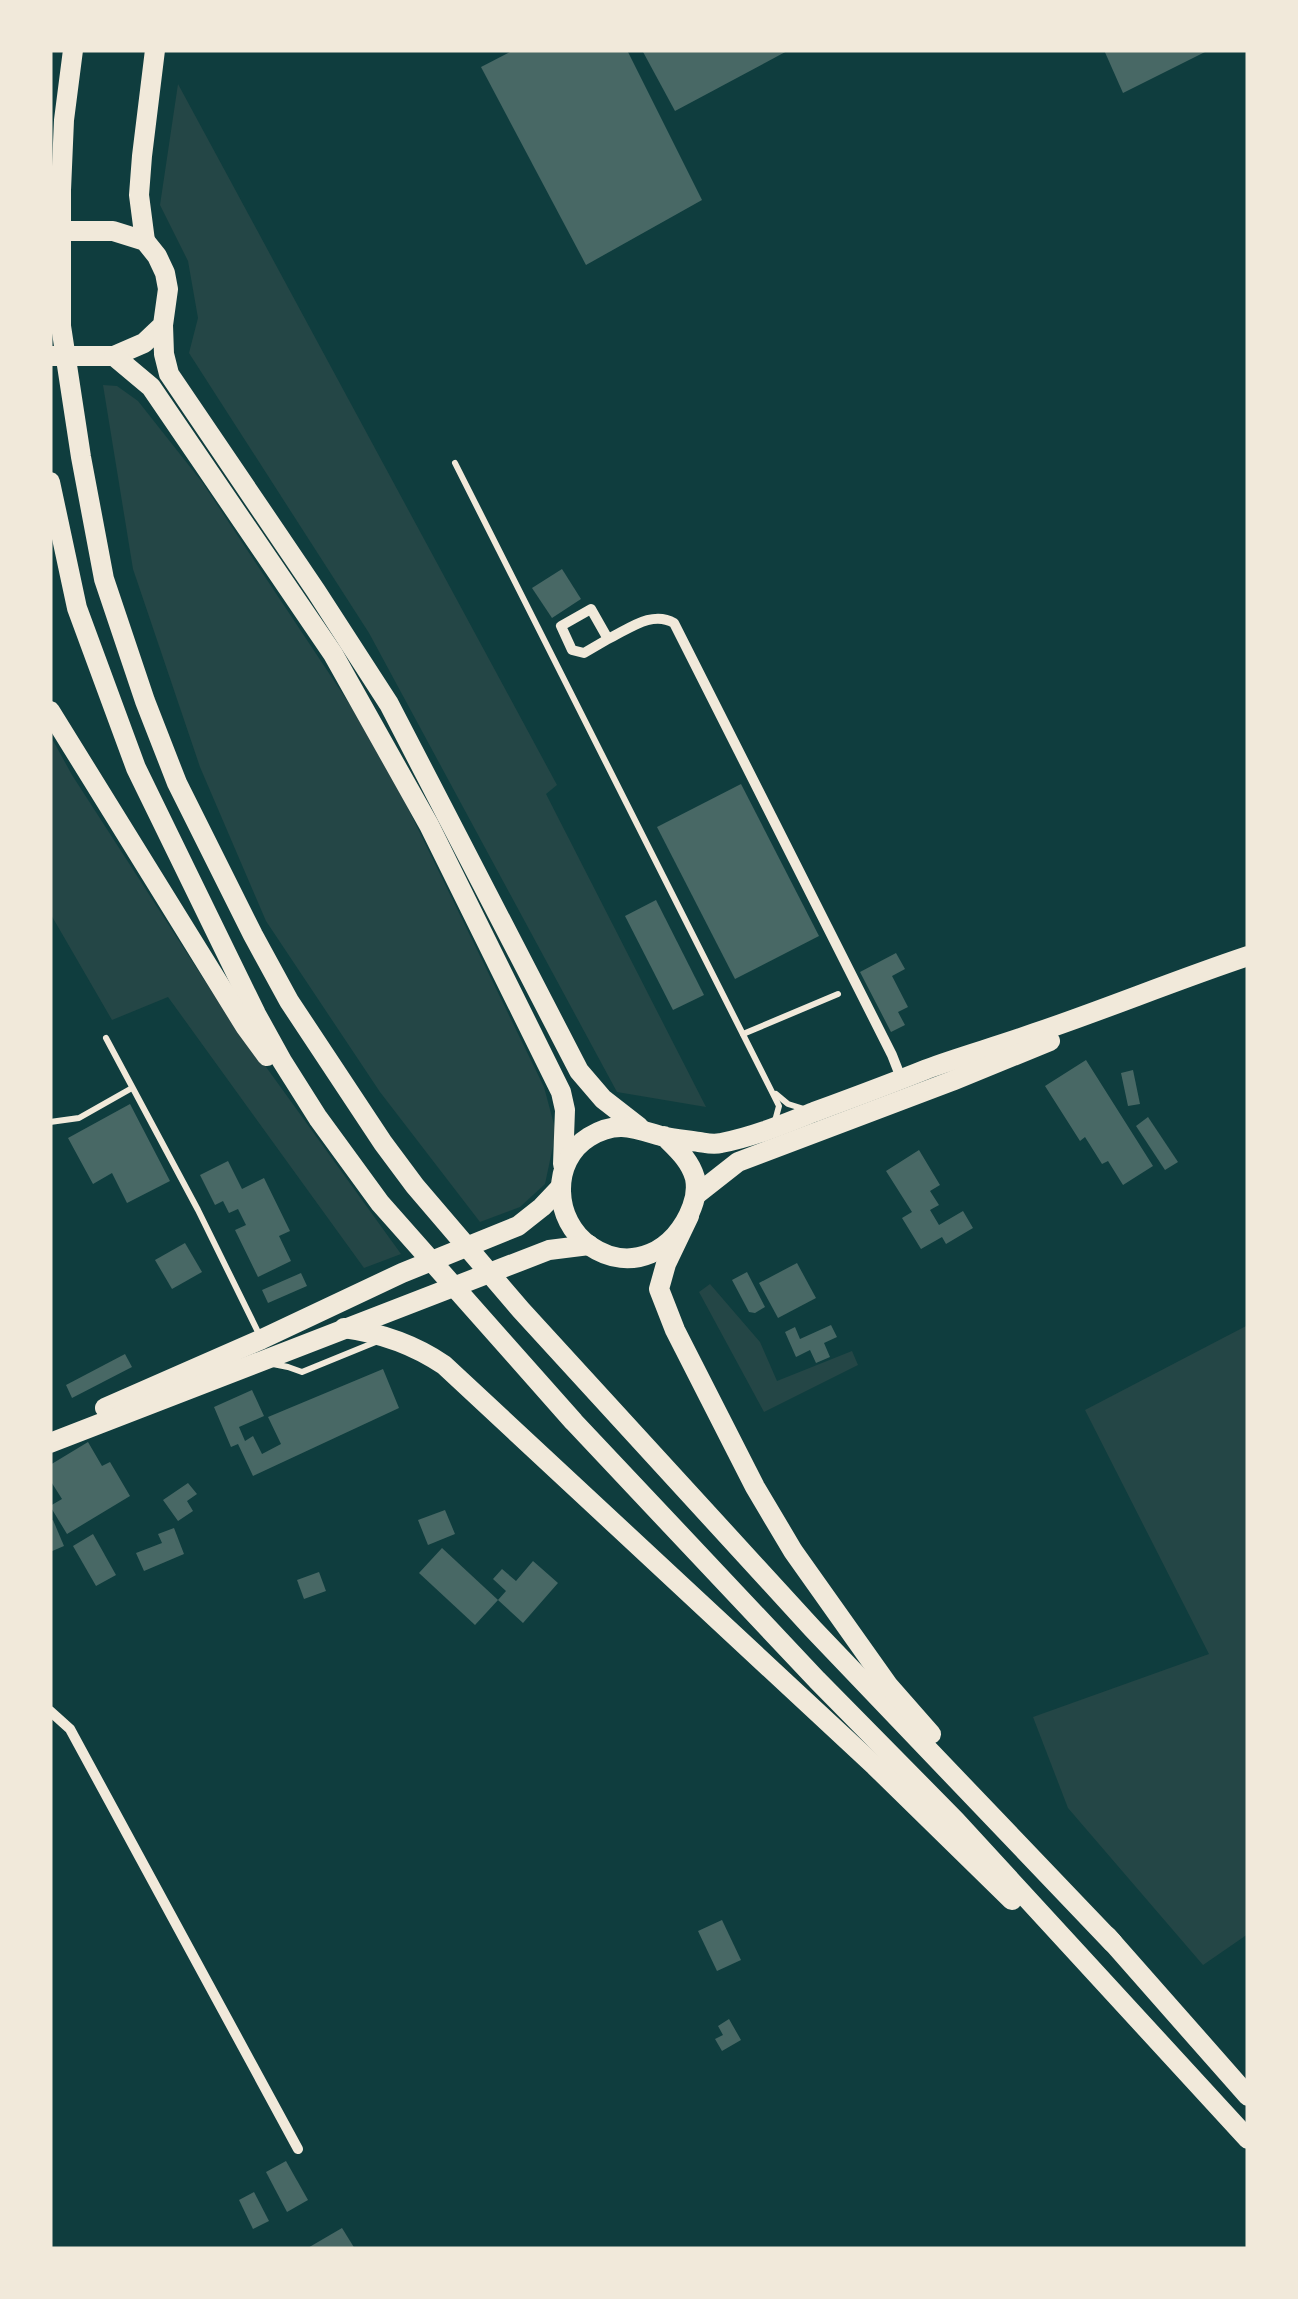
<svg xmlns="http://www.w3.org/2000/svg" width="1298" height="2299" viewBox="0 0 1298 2299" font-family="Lato,sans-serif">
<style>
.green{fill:#244646}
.building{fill:#486865}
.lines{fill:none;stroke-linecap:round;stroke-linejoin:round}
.service{stroke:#f1e9da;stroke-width:6}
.minor{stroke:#f1e9da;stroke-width:10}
.primary{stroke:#f1e9da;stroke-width:20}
</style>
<rect width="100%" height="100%" fill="#0f3d3e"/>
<g class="green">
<path d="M178,84L557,785L546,794L706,1107L617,1092L369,633L189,353L198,318L188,261L160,205Z"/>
<path d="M103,385L117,386L138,401L202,482L378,747L544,1087L556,1132L545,1184L520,1207L480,1222L380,1092L266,921L200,767L133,569Z"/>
<path d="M50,735L72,775L212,992L401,1254L364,1268L168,997L112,1020L50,913Z"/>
<path d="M710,1284L760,1342L777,1381L852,1351L858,1365L764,1412L699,1292Z"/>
<path d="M1248,1325V1934L1203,1965L1068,1808L1033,1717L1209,1654L1085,1410Z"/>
</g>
<g class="building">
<path d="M514,50H627L702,200L586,265L481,67Z"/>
<path d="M642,50H789L675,111Z"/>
<path d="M1104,50H1209L1123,93Z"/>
<path d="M562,569L581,599L552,618L532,588Z"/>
<path d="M741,784L819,936L735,979L657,827Z"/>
<path d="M656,900L704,995L673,1010L625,916Z"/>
<path d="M896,953L905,969L892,976L908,1007L898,1012L905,1025L891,1032L860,972Z"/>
<path d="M1086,1060L1153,1166L1123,1185L1108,1161L1102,1164L1085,1137L1080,1141L1045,1086Z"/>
<path d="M1133,1070L1140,1104L1128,1106L1121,1073Z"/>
<path d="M130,1104L170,1181L127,1203L112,1173L93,1184L68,1138Z"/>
<path d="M1148,1117L1178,1162L1165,1170L1136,1126Z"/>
<path d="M919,1150L940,1185L930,1191L939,1205L930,1210L939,1225L963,1211L973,1228L946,1244L942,1237L921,1249L902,1218L912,1212L886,1171Z"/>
<path d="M228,1161L242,1189L264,1178L290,1231L279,1236L291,1261L258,1277L235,1230L246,1225L238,1209L229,1213L223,1201L215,1205L200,1175Z"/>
<path d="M185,1243L202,1272L172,1289L155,1260Z"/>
<path d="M797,1263L816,1298L778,1318L759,1283Z"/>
<path d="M747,1272L765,1307L755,1313L749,1312L732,1280Z"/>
<path d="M301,1273L307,1286L268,1303L262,1290Z"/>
<path d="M831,1325L837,1337L824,1343L830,1357L816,1363L810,1350L796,1357L785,1332L795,1327L800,1339Z"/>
<path d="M125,1354L132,1367L72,1398L66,1385Z"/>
<path d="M383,1369L399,1408L253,1476L238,1444L231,1447L214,1407L252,1390L264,1416L239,1427L245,1441L253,1436L262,1454L281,1444L268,1417Z"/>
<path d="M88,1442L102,1466L110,1462L130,1496L67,1534L50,1506L62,1499L50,1480V1465Z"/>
<path d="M188,1483L197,1494L187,1501L193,1511L178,1521L163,1500Z"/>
<path d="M445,1510L455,1534L428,1545L418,1520Z"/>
<path d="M53,1520L64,1546L50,1552V1521Z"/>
<path d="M174,1528L184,1554L144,1571L136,1553L162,1543L158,1534Z"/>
<path d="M93,1534L116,1575L96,1586L73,1546Z"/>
<path d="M442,1548L498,1600L475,1625L419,1573Z"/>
<path d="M533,1561L558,1583L523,1623L498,1600L506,1591L493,1579L502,1569L516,1581Z"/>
<path d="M319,1572L326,1591L304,1599L297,1580Z"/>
<path d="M722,1920L741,1960L717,1971L698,1931Z"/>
<path d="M729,2019L741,2040L722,2051L715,2039L723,2035L718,2026Z"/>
<path d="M286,2161L308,2200L287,2212L266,2172Z"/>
<path d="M254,2192L269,2221L253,2229L239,2200Z"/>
<path d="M342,2228L355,2249H306Z"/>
</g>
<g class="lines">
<g class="service">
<path d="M455,463L771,1090L779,1106L775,1121"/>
<path d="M743,1034L838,994"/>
<path d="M106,1038L198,1210L259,1334"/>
<path d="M776,1094L788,1104L804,1109"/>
<path d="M50,1122L79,1118L132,1088"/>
<path d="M273,1364L288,1367L302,1372L378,1341"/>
</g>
<g class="minor">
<path d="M608,639L584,653L572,650L561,626L591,609L608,639C629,629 652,610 674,623L892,1055L901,1078"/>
<path d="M50,1711L70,1729L298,2149"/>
</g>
<g class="primary">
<path d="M73,50L64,120L61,190V326L81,457L104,579L145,701L177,783L253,935L289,1001L383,1143L415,1186L521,1310L813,1629L1113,1943"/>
<path d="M50,231H113L145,241L157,256L165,273L168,289L163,325L144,343L114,356H50"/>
<path d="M145,241L139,195L142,156L155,50"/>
<path d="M163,325L164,354L169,374L316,591L389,704L579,1071L603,1099L639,1127"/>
<path d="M114,356L151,387L333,654L429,825L561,1092L565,1110L563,1164"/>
<path d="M50,482L77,608L136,768L256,1014L282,1061L318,1118L380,1203L574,1422L817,1680L955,1820L1248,2139"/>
<path d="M50,711L245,1026L267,1056"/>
<path d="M664,1136C677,1149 690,1160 695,1178C697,1189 696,1197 692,1207C676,1251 631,1274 590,1246C553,1221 550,1161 589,1137C616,1120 634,1128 661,1136C673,1139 686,1140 699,1142C706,1143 713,1145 721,1143C753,1137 784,1124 814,1112C852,1098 890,1084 927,1069C962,1056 999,1046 1035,1033C1106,1009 1176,980 1248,956"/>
<path d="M696,1195L738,1162L952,1081L1050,1041"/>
<path d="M689,1216L666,1264L659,1289L675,1330L755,1487L793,1551L888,1685L931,1734"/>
<path d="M344,1328C381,1333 413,1344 444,1365L875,1766L1012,1900"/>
<path d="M105,1408L262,1339L402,1273L518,1226L542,1207L560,1188"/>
<path d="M50,1443L549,1250L589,1245"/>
<path d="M1107,1936L1248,2096"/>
</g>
</g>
<rect width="1298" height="2299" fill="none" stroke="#f1e9da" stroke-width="105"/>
</svg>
